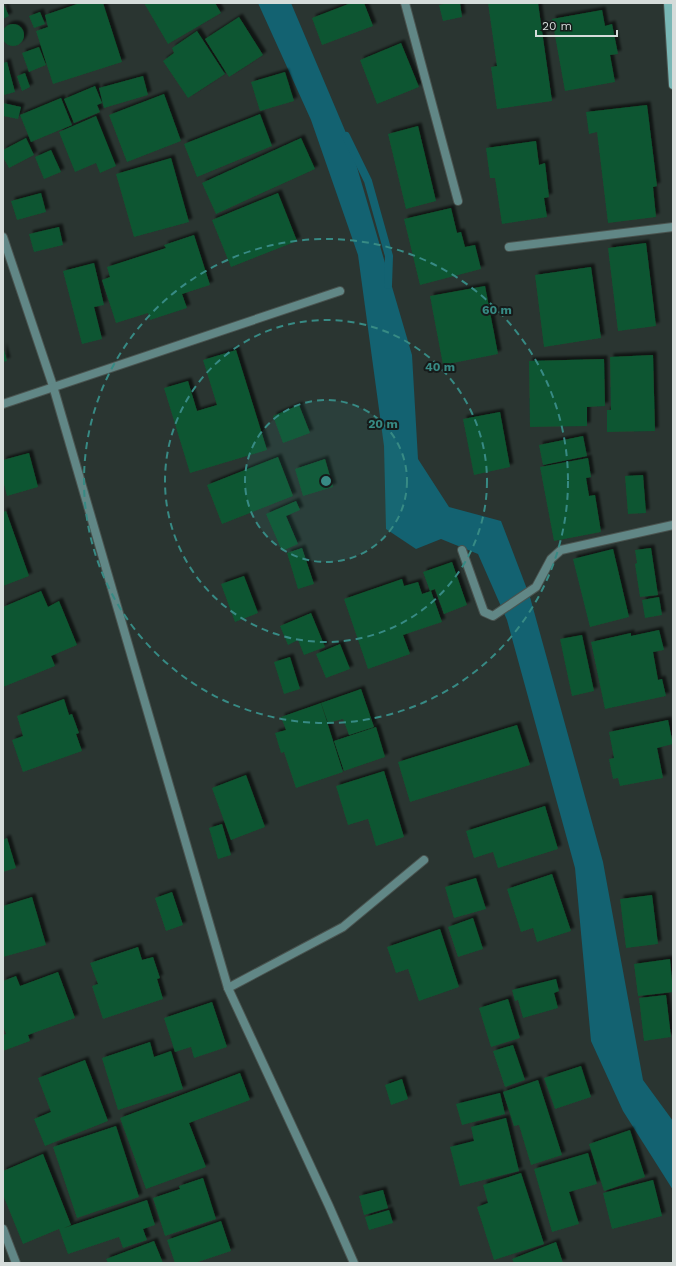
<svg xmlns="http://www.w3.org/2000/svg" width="676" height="1266" viewBox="0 0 676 1266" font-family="'Work Sans',sans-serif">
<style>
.water{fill:#136271}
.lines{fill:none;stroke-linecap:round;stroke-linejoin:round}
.stream{stroke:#136271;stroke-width:8}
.building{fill:#105630;filter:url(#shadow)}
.street-casing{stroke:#49534f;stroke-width:10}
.secondary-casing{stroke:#49534f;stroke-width:10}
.street{stroke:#618786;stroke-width:8}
.secondary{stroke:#79b7b5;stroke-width:8}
.ring{fill:none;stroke:#378a84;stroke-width:2;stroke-dasharray:7 5}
.centre{fill:#378a84;stroke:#161b1a;stroke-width:2}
.ring-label{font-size:12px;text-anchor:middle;font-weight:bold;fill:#378a84;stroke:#161b1a;stroke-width:4;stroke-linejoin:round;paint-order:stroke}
</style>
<defs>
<filter id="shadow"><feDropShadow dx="3.5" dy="-3.5" stdDeviation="1" flood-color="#0009"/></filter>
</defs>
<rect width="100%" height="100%" fill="#2a3531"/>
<path class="water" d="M258,3H291L349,140L412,355L418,459L449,507L501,521L530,597L603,862L643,1080L673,1121V1190L623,1111L591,1041L575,868L507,620L478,554L441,539L416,549L386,529L384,446L358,255L311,120Z"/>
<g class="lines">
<path class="stream" d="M346,136L368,181L389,256L388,285"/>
</g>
<g class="building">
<path d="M3,3L9,16L3,19Z"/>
<path d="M80,3H103L122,62L53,84L36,31L48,27L45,15Z"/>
<path d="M144,3H215L221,13L168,44Z"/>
<path d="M351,3H364L373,26L322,45L312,18Z"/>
<path d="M448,3H460L462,17L443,21L439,5Z"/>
<path d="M488,3H538L552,101L497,109L491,67L497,66Z"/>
<path d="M602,10L605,26L612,24L618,54L610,55L615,82L565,91L552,19Z"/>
<path d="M40,12L45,24L34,28L29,16Z"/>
<path d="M239,17L263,55L229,77L205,39Z"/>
<circle cx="13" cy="35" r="11"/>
<path d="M197,31L225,74L188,98L163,61L174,53L172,48Z"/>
<path d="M401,43L419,87L377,104L360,60Z"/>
<path d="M39,47L46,65L29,72L22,53Z"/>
<path d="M7,62L15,92L4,95L3,63Z"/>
<path d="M285,72L294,101L260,111L251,82Z"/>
<path d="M25,73L30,87L22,91L17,76Z"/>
<path d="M143,76L148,95L104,108L99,88Z"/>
<path d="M95,86L102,103L97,105L100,112L74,123L64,99Z"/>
<path d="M164,94L181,141L127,162L109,115Z"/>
<path d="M61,98L72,125L31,142L20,115Z"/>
<path d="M3,103L21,107L18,119L3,116Z"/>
<path d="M647,105L657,186L653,187L656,217L608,223L597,132L589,134L586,112Z"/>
<path d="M260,114L272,146L197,177L184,144Z"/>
<path d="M96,116L116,166L100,173L96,163L75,172L59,132Z"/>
<path d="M418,126L436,201L406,209L388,134Z"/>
<path d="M26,138L34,155L9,168L3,157V150Z"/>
<path d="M301,138L315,169L216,214L202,183Z"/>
<path d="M536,141L539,165L545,163L549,197L544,198L547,217L502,224L495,178H490L486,148Z"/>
<path d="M51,150L61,172L44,179L35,157Z"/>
<path d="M171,158L189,222L134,237L116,174Z"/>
<path d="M41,193L46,212L17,220L11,201Z"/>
<path d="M278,193L297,241L231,267L212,220Z"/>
<path d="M451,208L457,233L461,232L465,247L475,245L481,269L420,285L404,219Z"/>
<path d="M59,227L63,245L34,252L29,234Z"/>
<path d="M194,235L210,285L182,294L187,308L150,320L148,313L116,323L102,280L110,277L107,267L166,248L164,245Z"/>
<path d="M646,243L656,326L618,331L608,248Z"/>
<path d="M94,263L104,305L94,307L102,339L82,344L63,271Z"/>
<path d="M591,267L601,338L544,347L535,275Z"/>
<path d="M485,286L498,354L443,365L430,296Z"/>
<path d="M3,346L7,361L3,362Z"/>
<path d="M236,350L267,450L190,473L164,388L188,381L197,411L217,405L203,360Z"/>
<path d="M653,355L655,431L607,432V410H611L610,357Z"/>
<path d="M604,359L605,406L587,407V426L530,427L529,361Z"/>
<path d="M299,405L310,433L283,443L273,416Z"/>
<path d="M500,412L510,467L474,475L463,419Z"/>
<path d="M583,436L587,456L543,465L539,445Z"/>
<path d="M29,453L38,487L7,496L3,480V460Z"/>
<path d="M278,457L293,496L222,524L207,485Z"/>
<path d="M588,458L591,477L586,478L589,496L595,495L601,532L554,541L540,467Z"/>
<path d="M325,459L333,487L303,496L295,469Z"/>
<path d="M643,475L646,513L628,514L625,476Z"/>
<path d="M296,501L300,510L286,516L298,544L282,551L266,514Z"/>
<path d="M6,511L29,576L3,586V512Z"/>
<path d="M302,548L314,584L298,589L287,553Z"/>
<path d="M651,548L658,595L640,597L635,564L637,563L635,550Z"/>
<path d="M613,549L629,617L590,627L573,559Z"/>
<path d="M452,562L467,605L444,614L435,589L430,591L423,572Z"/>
<path d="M244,576L258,613L235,622L221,584Z"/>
<path d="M402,579L404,586L418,582L422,594L431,591L442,622L403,635L410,654L368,669L344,599Z"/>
<path d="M41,591L48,607L59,601L77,645L51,656L55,666L3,687V607Z"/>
<path d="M659,597L662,615L645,618L642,600Z"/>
<path d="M311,613L325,647L304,655L298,640L288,645L280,626Z"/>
<path d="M659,630L664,650L653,652L658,680L662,679L666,696L605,709L591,642L631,633V636Z"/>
<path d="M582,635L594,691L572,696L560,639Z"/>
<path d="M340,644L350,669L326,678L316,654Z"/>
<path d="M290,657L300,689L284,694L274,662Z"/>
<path d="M361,689L374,727L349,735L343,719L328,723L321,703Z"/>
<path d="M64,699L69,715L72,714L79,733L76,734L82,751L23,772L12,740L23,736L17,716Z"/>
<path d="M321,703L343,772L296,788L284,752L281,753L275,733L286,730L281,717Z"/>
<path d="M668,720L673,744L657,748L663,778L620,786L618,778L613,779L609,759L614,758L609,732Z"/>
<path d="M517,725L530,765L410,802L398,762Z"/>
<path d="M376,727L385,757L344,771L334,741Z"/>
<path d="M384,771L404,837L376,846L368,819L348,825L336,786Z"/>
<path d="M246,775L265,827L231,840L212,788Z"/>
<path d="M545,806L558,849L498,868L493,852L474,858L466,831Z"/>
<path d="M222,824L231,855L218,859L209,828Z"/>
<path d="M7,838L16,868L3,872V840Z"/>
<path d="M552,874L571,931L537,942L533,928L521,932L507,889Z"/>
<path d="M476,878L486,909L454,918L445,887Z"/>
<path d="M172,892L183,925L166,931L155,898Z"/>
<path d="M652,895L658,944L626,948L620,899Z"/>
<path d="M32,897L46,945L3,957V906Z"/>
<path d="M473,918L483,949L458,957L448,927Z"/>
<path d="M440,929L459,987L419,1001L408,969L396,973L387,947Z"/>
<path d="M138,947L142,960L153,957L160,978L157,979L163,999L103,1019L92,986L98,984L90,963Z"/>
<path d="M670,959L673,992L638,996L634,964Z"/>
<path d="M58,972L75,1018L28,1035L30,1041L3,1051V1035L6,1034L3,1026V981L16,976L20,986Z"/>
<path d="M556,979L559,991L554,993L558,1008L523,1018L518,1000L515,1001L512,990Z"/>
<path d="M666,995L671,1037L644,1041L639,998Z"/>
<path d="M508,999L520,1038L491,1047L479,1008Z"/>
<path d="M212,1002L227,1047L194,1058L191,1047L175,1052L164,1018Z"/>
<path d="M150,1042L154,1057L171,1051L183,1089L118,1110L102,1058Z"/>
<path d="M513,1045L525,1080L505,1087L493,1051Z"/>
<path d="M85,1060L108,1121L45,1146L34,1119L51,1112L38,1078Z"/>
<path d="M581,1066L591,1097L555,1109L544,1078Z"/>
<path d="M240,1073L250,1100L189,1123L206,1167L146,1189L120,1118Z"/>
<path d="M402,1079L408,1099L391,1105L385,1085Z"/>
<path d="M538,1080L562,1155L531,1165L519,1125L514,1126L503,1092Z"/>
<path d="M500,1093L505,1114L462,1125L456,1104Z"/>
<path d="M506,1118L519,1171L460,1186L450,1147L474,1141L471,1127Z"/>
<path d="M116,1126L139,1197L77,1218L53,1147Z"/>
<path d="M630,1130L645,1177L604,1191L589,1144Z"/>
<path d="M588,1153L597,1184L569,1192L579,1224L552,1232L534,1169Z"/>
<path d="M43,1154L71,1225L64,1228L147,1200L155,1225L143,1229L147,1240L123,1248L119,1237L68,1254L59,1229L23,1244L3,1195V1171Z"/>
<path d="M521,1173L544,1244L494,1260L477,1207L488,1203L483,1185Z"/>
<path d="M203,1178L216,1219L165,1236L153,1198L180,1189L179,1186Z"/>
<path d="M653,1180L662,1216L612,1229L603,1193Z"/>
<path d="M383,1190L388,1208L364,1215L359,1196Z"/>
<path d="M389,1210L393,1223L369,1230L365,1217Z"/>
<path d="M221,1221L231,1251L195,1263H175L167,1240Z"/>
<path d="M154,1241L163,1263H108L106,1259Z"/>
<path d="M556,1242L563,1263H514L512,1259Z"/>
</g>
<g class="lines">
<defs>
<g id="street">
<path d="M405,3L458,201"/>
<path d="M3,237L53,386L228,988L329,1206L354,1263"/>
<path d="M509,247L673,227"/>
<path d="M3,404L340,291"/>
<path d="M462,550L484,612L493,616L536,587L551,559L561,550L673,525"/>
<path d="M228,988L343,927L424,860"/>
<path d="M3,1229L16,1263"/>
</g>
<path id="secondary" d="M668,3L673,85"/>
</defs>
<use href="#street" class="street-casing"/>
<use href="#secondary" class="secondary-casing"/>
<use href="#street" class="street"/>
<use href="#secondary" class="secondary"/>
</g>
<circle cx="326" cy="481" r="81" fill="#378a84" fill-opacity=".12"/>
<g class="ring">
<circle cx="326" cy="481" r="81"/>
<circle cx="326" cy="481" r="161"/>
<circle cx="326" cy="481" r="242"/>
</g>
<circle cx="326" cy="481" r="6" class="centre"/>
<g class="ring-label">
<text x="497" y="314">60 m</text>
<text x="440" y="371">40 m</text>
<text x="383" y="428">20 m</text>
</g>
<rect width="676" height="1266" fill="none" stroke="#d5dcda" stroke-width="8"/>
<path d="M536 30v6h81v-6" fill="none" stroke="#d5dcda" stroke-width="2"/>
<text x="542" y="30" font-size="12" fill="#d5dcda" stroke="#161b1a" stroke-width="3" paint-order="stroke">20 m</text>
</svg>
